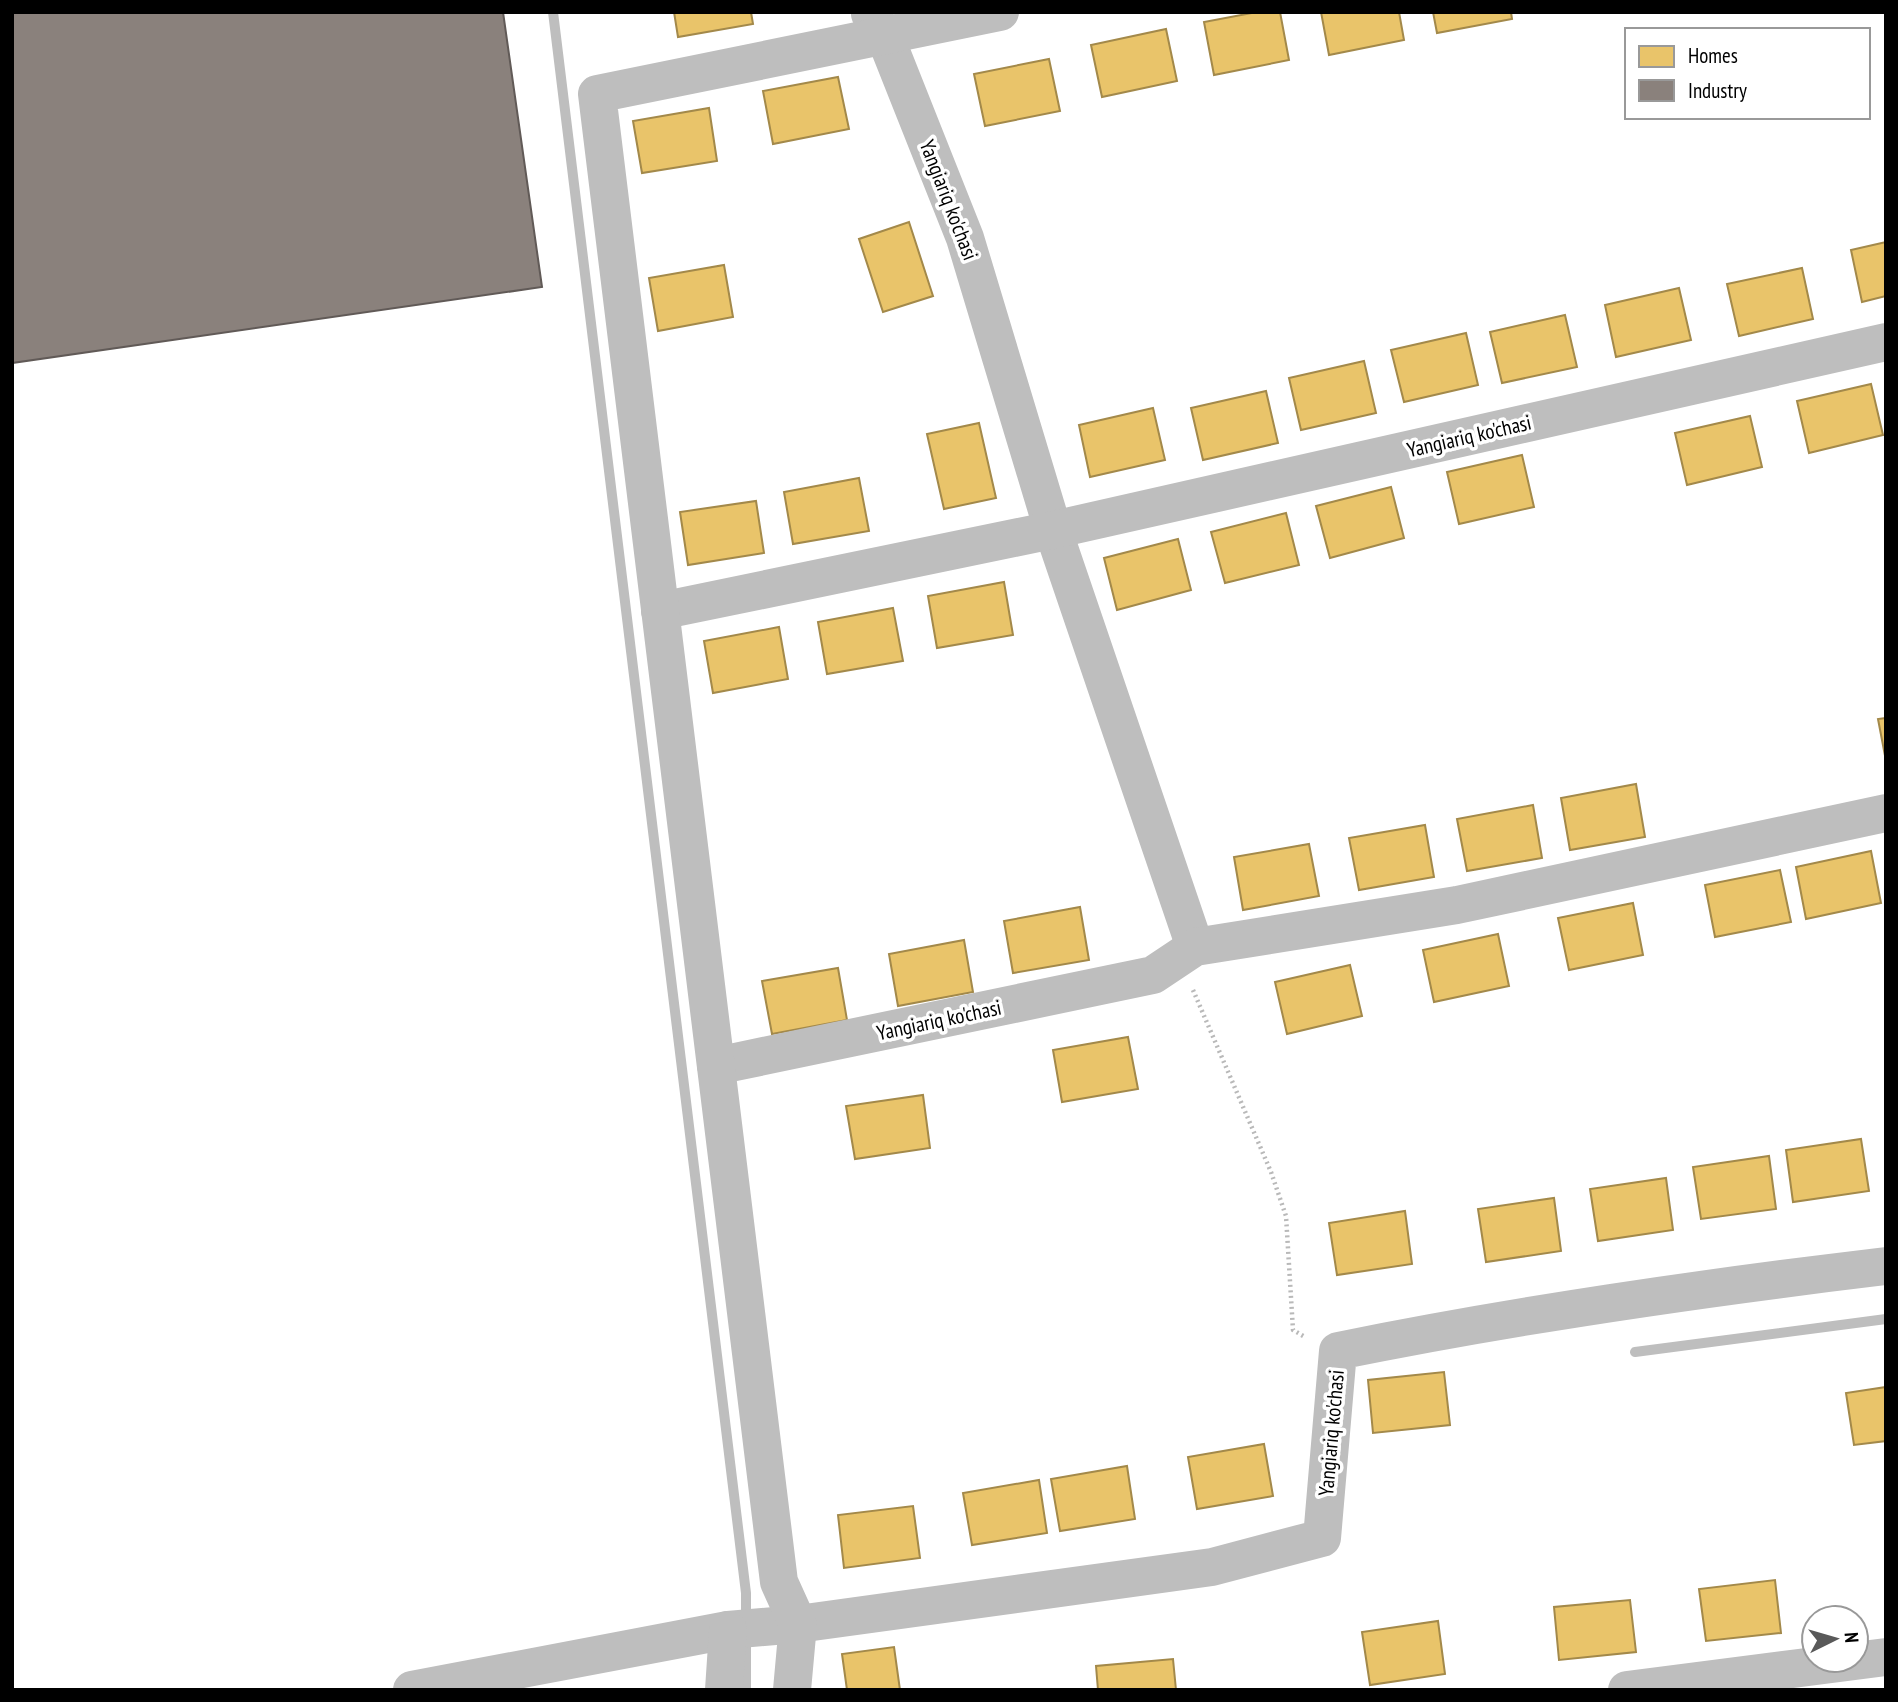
<svg xmlns="http://www.w3.org/2000/svg" width="1898" height="1702" viewBox="0 0 1898 1702" font-family="'PT Sans Narrow',sans-serif">
<style>
.homes{fill:#e9c46a;stroke:#a3894a;stroke-width:2}
.industry{fill:#8a817c;stroke:#615a57;stroke-width:2}
.lines{fill:none;stroke-linecap:round;stroke-linejoin:round}
.stream{stroke:#bebebe;stroke-width:10}
.path{stroke:#b9b9b9;stroke-width:4.5;stroke-dasharray:2 3.5;stroke-linecap:butt}
.minor{stroke:#bebebe;stroke-width:38}
.labels{text-anchor:middle;dominant-baseline:central;stroke-width:7;stroke-linejoin:round;paint-order:stroke}
.street-label{font-size:21px;fill:#000;stroke:#fff}
</style>
<rect width="100%" height="100%" fill="#fff"/>
<g class="homes">
<path d="M674,12H751L753,24L678,37Z"/>
<path d="M1257,12H1280L1289,60L1214,75L1204,22Z"/>
<path d="M1321,12H1399L1404,40L1329,55Z"/>
<path d="M1433,12H1511L1512,19L1437,33Z"/>
<path d="M1166,29L1177,81L1102,97L1091,45Z"/>
<path d="M1049,59L1060,111L985,126L974,74Z"/>
<path d="M838,77L849,129L773,144L763,91Z"/>
<path d="M709,108L717,161L642,173L633,121Z"/>
<path d="M909,222L933,296L883,312L859,239Z"/>
<path d="M1886,242V296L1862,302L1851,250Z"/>
<path d="M724,265L733,317L658,331L649,278Z"/>
<path d="M1802,268L1813,319L1739,336L1727,284Z"/>
<path d="M1679,288L1691,340L1616,357L1605,305Z"/>
<path d="M1565,315L1577,367L1502,383L1490,332Z"/>
<path d="M1466,333L1478,385L1404,402L1391,350Z"/>
<path d="M1364,361L1376,413L1301,430L1289,378Z"/>
<path d="M1871,384L1883,435L1809,453L1797,401Z"/>
<path d="M1266,391L1278,443L1203,460L1191,408Z"/>
<path d="M1153,408L1165,460L1090,477L1079,425Z"/>
<path d="M1750,416L1762,467L1687,485L1675,433Z"/>
<path d="M979,423L996,498L944,509L927,434Z"/>
<path d="M1522,455L1534,507L1459,524L1447,472Z"/>
<path d="M859,478L869,531L793,544L784,492Z"/>
<path d="M1391,487L1404,538L1330,558L1316,506Z"/>
<path d="M756,501L764,553L688,565L680,512Z"/>
<path d="M1286,513L1299,565L1225,583L1211,532Z"/>
<path d="M1178,539L1191,590L1117,610L1104,558Z"/>
<path d="M1004,582L1013,635L937,648L928,596Z"/>
<path d="M893,608L903,661L827,674L818,622Z"/>
<path d="M779,627L788,679L713,693L704,641Z"/>
<path d="M1886,718V761L1878,719Z"/>
<path d="M1636,784L1645,837L1570,850L1561,798Z"/>
<path d="M1533,805L1542,858L1467,871L1457,819Z"/>
<path d="M1425,825L1434,877L1359,890L1349,838Z"/>
<path d="M1309,844L1319,896L1243,910L1234,857Z"/>
<path d="M1871,851L1881,903L1806,919L1796,867Z"/>
<path d="M1780,870L1791,922L1715,937L1705,885Z"/>
<path d="M1633,903L1643,955L1569,970L1558,918Z"/>
<path d="M1080,907L1089,960L1013,973L1004,921Z"/>
<path d="M1498,934L1509,986L1434,1002L1423,950Z"/>
<path d="M964,940L973,992L898,1006L889,954Z"/>
<path d="M1350,965L1362,1016L1287,1034L1275,982Z"/>
<path d="M838,968L847,1020L772,1034L762,981Z"/>
<path d="M1128,1037L1138,1089L1062,1102L1053,1050Z"/>
<path d="M923,1095L930,1148L855,1159L846,1106Z"/>
<path d="M1861,1139L1869,1191L1793,1202L1786,1150Z"/>
<path d="M1769,1156L1776,1209L1701,1219L1693,1167Z"/>
<path d="M1666,1178L1673,1230L1598,1241L1590,1189Z"/>
<path d="M1554,1198L1561,1251L1486,1262L1478,1209Z"/>
<path d="M1405,1211L1412,1264L1337,1275L1329,1223Z"/>
<path d="M1444,1372L1450,1425L1373,1433L1368,1380Z"/>
<path d="M1886,1387V1441L1854,1445L1846,1393Z"/>
<path d="M1264,1444L1273,1496L1197,1509L1188,1457Z"/>
<path d="M1127,1466L1135,1519L1060,1531L1051,1479Z"/>
<path d="M1039,1480L1047,1533L972,1545L963,1493Z"/>
<path d="M913,1506L920,1558L844,1568L838,1515Z"/>
<path d="M1775,1580L1781,1633L1706,1641L1699,1589Z"/>
<path d="M1630,1600L1636,1652L1559,1660L1554,1607Z"/>
<path d="M1438,1621L1445,1674L1370,1685L1362,1632Z"/>
<path d="M894,1647L900,1690H847L842,1654Z"/>
<path d="M1173,1659L1176,1690H1098L1096,1666Z"/>
</g>
<path class="industry" d="M12,12H503L542,287L12,363Z"/>
<g class="lines">
<g class="stream">
<path d="M553,12L746,1593V1620"/>
<path d="M1635,1352L1886,1319"/>
<path d="M746,1690V1637"/>
</g>
<path class="path" d="M1193,990L1271,1172L1286,1216L1293,1330L1305,1337"/>
<g class="minor">
<path d="M870,14L884,34L965,238L1053,530L1195,947"/>
<path d="M660,611L1053,530L1886,342"/>
<path d="M716,1066L1153,975L1195,947L1457,905L1886,813"/>
<path d="M412,1690L728,1630L798,1624L1212,1567L1322,1538L1338,1351C1519,1314 1702,1288 1886,1266"/>
<path d="M724,1690L728,1630"/>
<path d="M792,1690L798,1624L779,1582L597,94L1000,12"/>
<path d="M1627,1690L1886,1657"/>
</g>
</g>
<g class="labels">
<g class="street-label">
<text transform="translate(949 200) rotate(69)">Yangiariq ko'chasi</text>
<text transform="translate(1469 436) rotate(-13)">Yangiariq ko'chasi</text>
<text transform="translate(939 1020) rotate(-12)">Yangiariq ko'chasi</text>
<text transform="translate(1331 1433) rotate(-85)">Yangiariq ko'chasi</text>
</g>
</g>
<rect width="1898" height="1702" fill="none" stroke="#000000" stroke-width="28"/>
<rect x="1625" y="28" width="245" height="91" fill="#ffffff" stroke="#999999" stroke-width="2"/>
<rect x="1639" y="46" width="35" height="21" fill="#e9c46a" stroke="#999999" stroke-width="2"/>
<text x="1688" y="63" font-size="21" fill="#000000">Homes</text>
<rect x="1639" y="80" width="35" height="21" fill="#8a817c" stroke="#999999" stroke-width="2"/>
<text x="1688" y="98" font-size="21" fill="#000000">Industry</text>
<g transform="translate(1835 1639) rotate(85)"><circle r="33" fill="#ffffff" stroke="#999999" stroke-width="2"/>
<path d="M0-5L12 26L0 18L-12 26Z" fill="#595959"/>
<text y="-10" font-size="19" font-weight="bold" text-anchor="middle" fill="#000000">N</text>
</g>
</svg>
